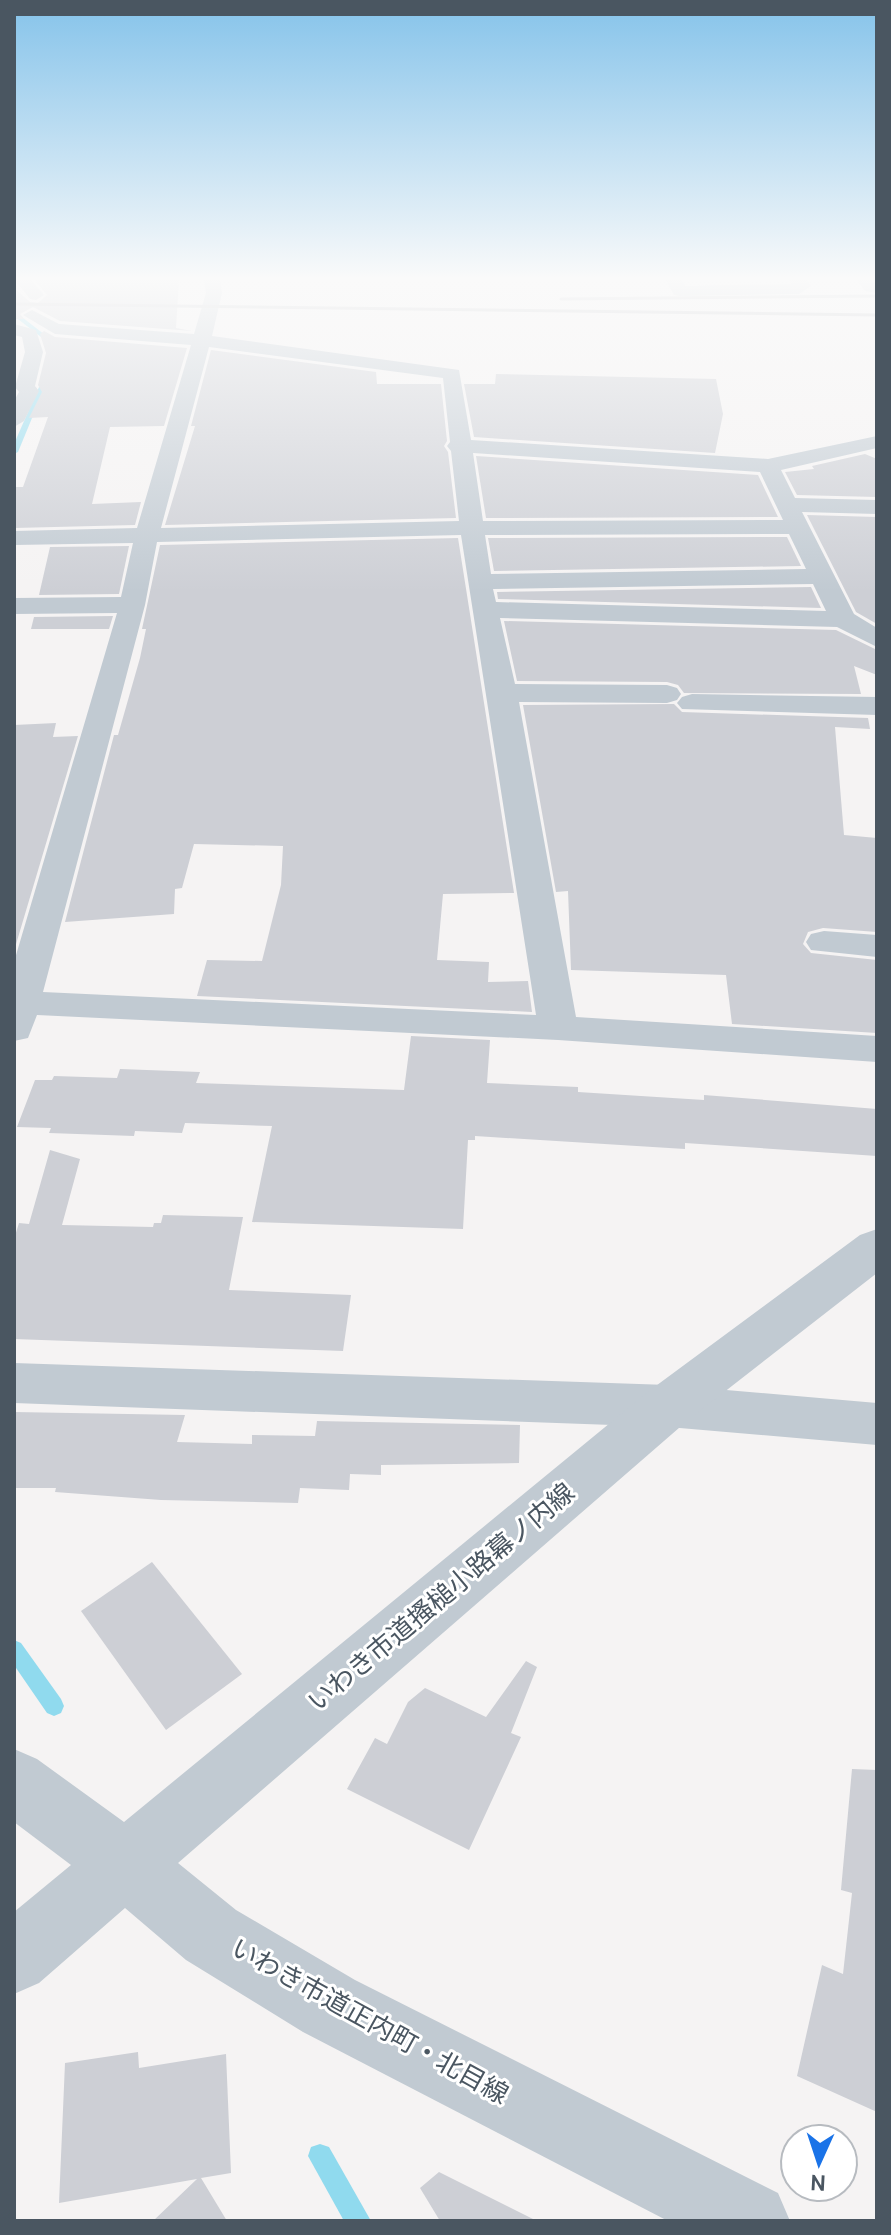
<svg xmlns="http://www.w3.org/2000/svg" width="891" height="2235" viewBox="0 0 891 2235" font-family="Cabin,'Noto Sans JP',sans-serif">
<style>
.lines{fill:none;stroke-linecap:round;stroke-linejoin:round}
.stream{fill:#90daee;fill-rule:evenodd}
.building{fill:#cdcfd5}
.pedestrian{fill:#c1cad2;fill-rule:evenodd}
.minor{fill:#c1cad2;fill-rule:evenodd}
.tertiary{fill:#c1cad2;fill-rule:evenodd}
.rail{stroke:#b5b8bd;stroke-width:3}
.labels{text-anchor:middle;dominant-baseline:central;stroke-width:6;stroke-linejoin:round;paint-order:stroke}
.near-street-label{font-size:26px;fill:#4a5661;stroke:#fff}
</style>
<rect width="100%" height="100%" fill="#f5f3f3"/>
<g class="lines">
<g class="stream">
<path d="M14,314H18L58,345V347H54L14,316Z"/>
<path d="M46,371L51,372L18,452L14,454V444Z"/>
<path d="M14,1640L21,1643L61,1699L64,1706L61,1713L54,1716L47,1713L14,1665Z"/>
<path d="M320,2144L329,2147L371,2221H344L308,2156L311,2147Z"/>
</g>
</g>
<g class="building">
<path d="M34,279H179L176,328L192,331L60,321L33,307L20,314L24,319H14V288L30,302L38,303L47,295Z"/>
<path d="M44,331L55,337L187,348L164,426L110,427L92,504L141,502L135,525L14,528V487H23L48,417L29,418L42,392L38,385L46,353L40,334Z"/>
<path d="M211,350L376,372L377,384H441L447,441L444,446L448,452L456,518L165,525L195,426H191Z"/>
<path d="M496,374L716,379L723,414L715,453L474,437L464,384H495Z"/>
<path d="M865,454L877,459V497L797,495L785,472L814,469L812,466Z"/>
<path d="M476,456L758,475L778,517L486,518Z"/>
<path d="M807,515L877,517V624L856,612Z"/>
<path d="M787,537L801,566L494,571L488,538Z"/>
<path d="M458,538L514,893L443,894L437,960L489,962L488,982L528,981L532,1012L197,996L207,960L262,961L281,885L283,846L194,844L182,888L175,889L174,914L65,922L114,735H118L140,658L146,629H142L160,545Z"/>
<path d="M129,546L119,594L39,595L50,547Z"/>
<path d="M811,587L821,608L498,599L497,592Z"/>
<path d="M113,616L109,629H31L34,617Z"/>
<path d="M504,621L836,630L877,650V675L854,666L861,694L684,693L678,685L667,682L517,681Z"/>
<path d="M674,704L682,712L868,718L870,729L835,727L844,835L877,838V932L823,928L808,932L803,944L811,953L877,960V1033L732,1024L726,975L571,970L568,891L556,892L523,705Z"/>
<path d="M56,723L53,737L78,736L14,951V725Z"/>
<path d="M411,1036L490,1040L487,1083L578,1087V1092L704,1100V1095L877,1109V1156L685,1143V1149L475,1136V1140H468L463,1229L252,1222L272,1126L185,1123L182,1133L135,1131L134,1136L49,1133L51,1128L17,1127L35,1080H52L54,1076L117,1078L120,1069L200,1072L196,1083L404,1090Z"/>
<path d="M50,1150L80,1159L62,1225L153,1227L154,1223H161L163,1215L243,1217L229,1290L351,1295L343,1351L14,1339V1239L19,1223L29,1224Z"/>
<path d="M14,1412L185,1415L177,1442L252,1444V1435L315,1436L317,1421L520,1425L519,1463L381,1465V1475L350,1474L349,1490L300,1488L298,1503L161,1500L55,1492L56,1488H14Z"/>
<path d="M152,1562L242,1674L166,1730L81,1611Z"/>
<path d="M526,1661L537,1667L511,1733L521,1737L469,1850L347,1789L375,1738L387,1744L408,1702L425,1688L486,1717Z"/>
<path d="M852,1769L877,1770V2112L797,2076L822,1965L843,1974L852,1893L841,1890Z"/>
<path d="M138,2052L139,2068L226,2054L231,2173L201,2178L227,2221H153L197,2179L59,2203L65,2063Z"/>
<path d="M439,2172L537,2221H440L420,2188Z"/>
</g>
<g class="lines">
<path class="pedestrian" d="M856,279H869L877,285V293L865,291Z"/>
<g class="minor">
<path d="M14,279H30L44,295L36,300L30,299Z"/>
<path d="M204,279H220L222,293L212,336L459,370L471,440L768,459L877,436V448L781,470L795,498L877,500V514L802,512L854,614L877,628V647L837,627L500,618L515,684L667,685L677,688L681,694L677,700L667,703L519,702L576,1017L877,1036V1062L558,1040L37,1015L28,1038L14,1041V962L117,613L14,614V598L121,597L133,543L14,545V531L137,528L191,345L55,334L23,315L32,310L59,324L194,334L206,293ZM209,347L443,378L450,442L447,446L451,451L459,521L161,528ZM473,453L760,472L783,520L483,521ZM789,534L806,569L491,574L485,535ZM461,535L536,1015L43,992L145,605L157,542ZM813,584L826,611L496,602L493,589Z"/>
<path d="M665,279H681L685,286L792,284L788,279H806L811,286L799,294L680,296L674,295Z"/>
<path d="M14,324L36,330L43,352L35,386L39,391L24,421L14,427V401L19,392L15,387L25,352L22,337L14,335Z"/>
<path d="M692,694L877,697V715L682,709L677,703L682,697Z"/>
<path d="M824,931L877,935V957L811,950L806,942L811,934Z"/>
<path d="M14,1363L668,1385L877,1403V1445L668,1427L14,1403Z"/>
</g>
<path class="tertiary" d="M877,1229V1273L687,1421L178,1863L236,1910L355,1980L778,2193L790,2221H668L303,2032L186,1960L125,1908L39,1983L14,1994V1912L71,1865L14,1822V1749L37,1759L124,1822L649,1391L860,1235Z"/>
<g class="rail">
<path d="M561,299L877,296"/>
<path d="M14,304L877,315"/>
</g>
</g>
<linearGradient id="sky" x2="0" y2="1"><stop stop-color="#85c3ea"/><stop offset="0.47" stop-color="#fafafa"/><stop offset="1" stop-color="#fafafa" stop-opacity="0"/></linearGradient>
<rect width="891" height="592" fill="url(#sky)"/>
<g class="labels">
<g class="near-street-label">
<text transform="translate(441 1597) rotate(-40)">いわき市道搔槌小路幕ノ内線</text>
<text transform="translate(370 2021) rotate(29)">いわき市道正内町・北目線</text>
</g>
</g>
<rect width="891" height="2235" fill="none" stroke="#4a5661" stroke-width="32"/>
<g transform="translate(819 2163) rotate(183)"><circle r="38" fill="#ffffff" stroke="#b7bbc0" stroke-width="2"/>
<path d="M0-6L14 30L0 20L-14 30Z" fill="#1a73e8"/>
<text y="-12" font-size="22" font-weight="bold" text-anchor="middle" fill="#4a5661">N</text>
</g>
</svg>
